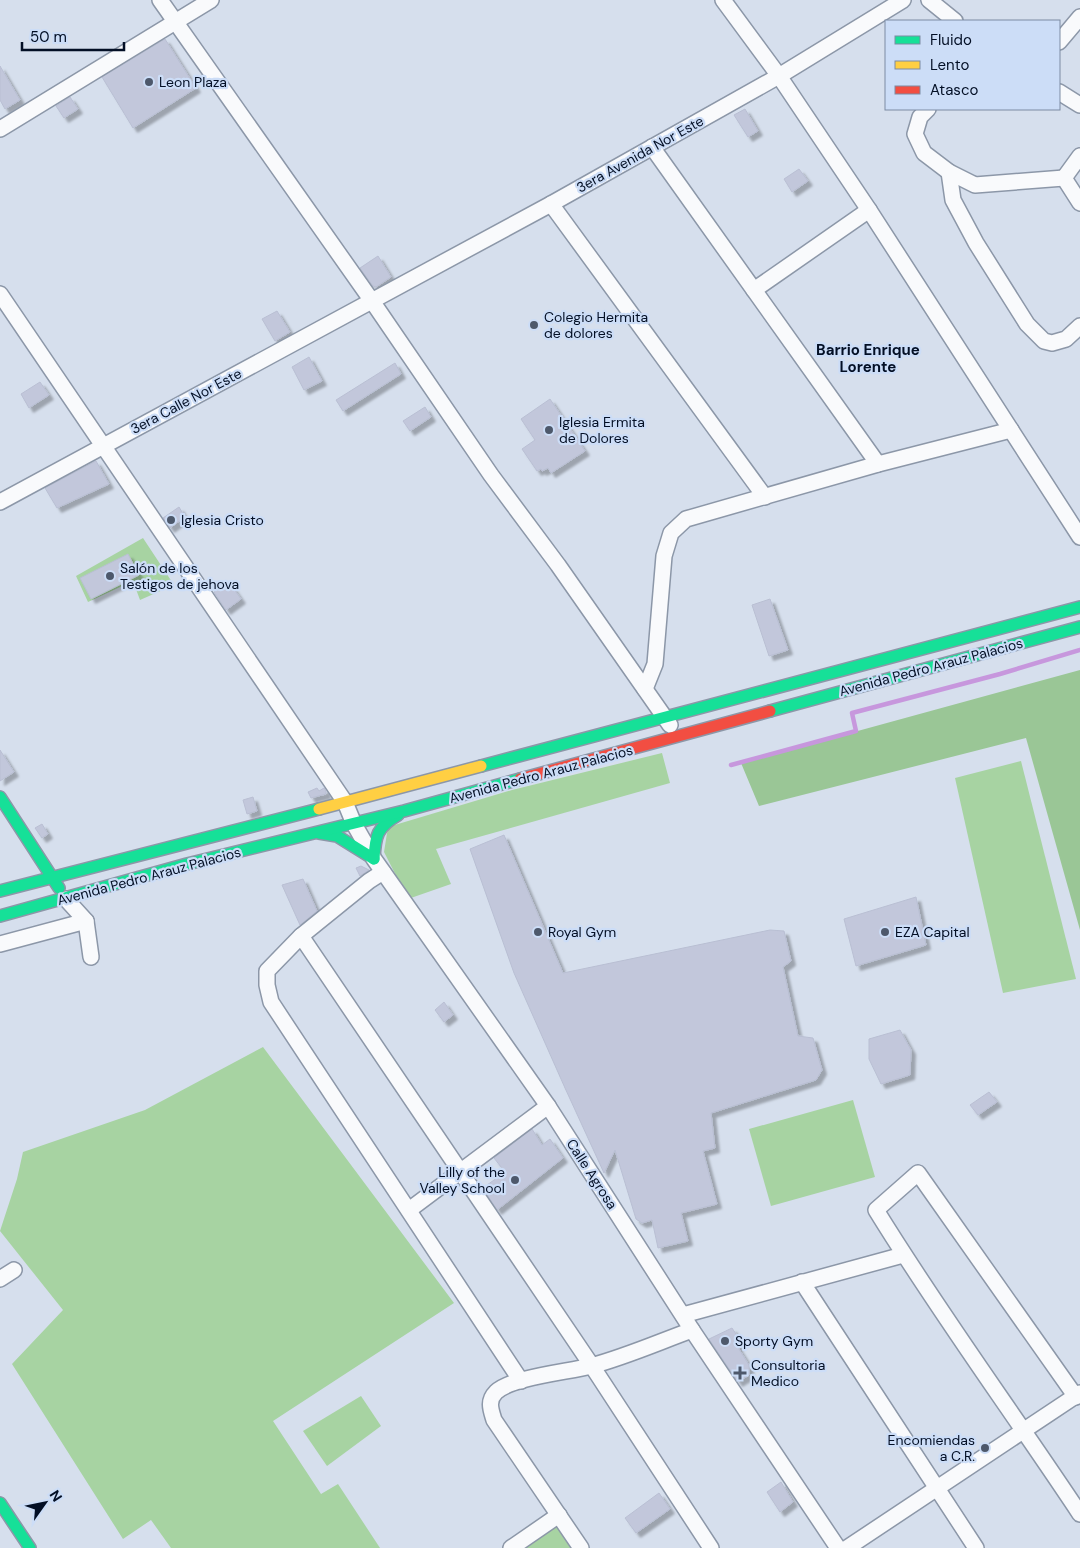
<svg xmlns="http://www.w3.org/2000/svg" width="1080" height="1548" viewBox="0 0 1080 1548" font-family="'DM Sans',sans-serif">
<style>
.green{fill:#a7d3a2}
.forest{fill:#9ac696}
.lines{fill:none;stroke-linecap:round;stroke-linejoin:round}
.stream{stroke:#c797dd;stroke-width:4.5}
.building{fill:#c2c7db;stroke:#b9bfd3;filter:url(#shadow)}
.street-casing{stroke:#8c97a8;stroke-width:18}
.fast-casing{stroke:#8c97a8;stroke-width:14}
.slow-casing{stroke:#8c97a8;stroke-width:14}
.jam-casing{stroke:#8c97a8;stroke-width:14}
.street{stroke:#f9fafc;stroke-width:15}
.fast{stroke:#16e098;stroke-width:11}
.slow{stroke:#ffcf43;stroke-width:11}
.jam{stroke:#f24e42;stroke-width:11}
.poi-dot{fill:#4d586b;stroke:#ccddf7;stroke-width:2}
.labels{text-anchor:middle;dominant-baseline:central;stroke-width:4.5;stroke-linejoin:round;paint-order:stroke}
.poi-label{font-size:14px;fill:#030f25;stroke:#ccddf7;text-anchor:start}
.street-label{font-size:14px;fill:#030f25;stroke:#ccddf7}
.neighbourhood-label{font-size:15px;font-weight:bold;fill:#030f25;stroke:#ccddf7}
</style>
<defs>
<filter id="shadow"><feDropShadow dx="4.5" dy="4.5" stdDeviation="1" flood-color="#0004"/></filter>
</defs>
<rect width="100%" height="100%" fill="#d6dfed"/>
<g class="green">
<path d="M143,538L174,585L140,600L133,581L88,602L76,576Z"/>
<path d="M662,753L670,783L436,849L451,884L408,899L384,852L388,827L512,790Z"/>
<path d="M1021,761L1076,979L1003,993L955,778Z"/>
<path d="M263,1047L454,1303L273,1421L321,1494L338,1484L380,1548H171L151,1520L123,1539L12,1364L63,1310L0,1231L17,1179L23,1152L145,1110Z"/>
<path d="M853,1100L875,1177L771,1206L749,1129Z"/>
<path d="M361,1396L381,1426L327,1466L303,1431Z"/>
<path d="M559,1515L579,1548H510Z"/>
</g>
<path class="forest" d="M1080,670V930L1026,738L759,806L741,763Z"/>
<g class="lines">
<path class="stream" d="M731,765L856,731L852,713L1000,674L1080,650"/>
</g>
<g class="building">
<path d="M165,39L196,88L133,128L102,77Z"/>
<path d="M0,66L20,100L5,109L0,100Z"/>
<path d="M70,97L78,109L64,118L56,106Z"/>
<path d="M745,109L758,131L748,137L734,115Z"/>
<path d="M799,169L808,181L792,192L784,179Z"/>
<path d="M378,256L391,277L376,287L373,286L360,268Z"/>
<path d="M277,311L290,332L275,341L262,319Z"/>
<path d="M309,357L322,381L304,390L292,367Z"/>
<path d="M395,363L401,374L343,411L336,400Z"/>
<path d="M40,382L49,395L29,408L21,394Z"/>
<path d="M550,399L585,451L551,473L548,468L542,471L541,469L537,471L522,449L535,440L521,419Z"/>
<path d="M425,407L431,417L410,431L403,421Z"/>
<path d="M96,461L109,484L57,508L45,488Z"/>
<path d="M179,507L185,517L170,528L163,518Z"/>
<path d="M128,554L139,575L91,599L80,578Z"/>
<path d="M229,582L241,599L226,610L214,592Z"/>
<path d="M770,599L788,650L769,656L752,605Z"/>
<path d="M0,750L14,772L0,781Z"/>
<path d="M317,788L319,791L324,788L326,791V794L311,798L308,792Z"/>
<path d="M253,797L257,811L247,814L243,800Z"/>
<path d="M42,824L48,834L42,838L35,828Z"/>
<path d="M504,835L563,973L770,930L784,931L791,961L783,967L798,1036L813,1038L822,1070L816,1080L711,1113L715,1148L703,1151L717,1204L681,1213L688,1241L658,1248L652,1220L642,1223L636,1219L615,1150L604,1173L565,1088L514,973L470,849Z"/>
<path d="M361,866L369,870L360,876L356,868Z"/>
<path d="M303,879L317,911L300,925L282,885Z"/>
<path d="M916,897L926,945L856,966L844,919Z"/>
<path d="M444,1002L453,1015L444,1022L435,1010Z"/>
<path d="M900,1030L911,1050L910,1075L881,1084L869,1059V1039Z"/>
<path d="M989,1092L997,1102L978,1115L970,1105Z"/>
<path d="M532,1129L542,1145L550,1139L563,1158L497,1210L483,1188L505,1172L494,1158Z"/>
<path d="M732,1328L742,1343L737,1346L749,1365V1375L738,1382L709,1339Z"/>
<path d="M781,1482L793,1502L780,1512L767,1492Z"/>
<path d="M659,1493L670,1509L636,1533L625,1518Z"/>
</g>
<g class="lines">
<defs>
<g id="street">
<path d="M160,0L372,301L491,475L558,565L670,725"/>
<path d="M723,0L779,76L869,210L1080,537"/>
<path d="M929,0L955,21"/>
<path d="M1059,42L1080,17"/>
<path d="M1059,92L1080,105"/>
<path d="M928,109L920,117L915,134L924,153L949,172L975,185L1064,178"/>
<path d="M0,129L211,0"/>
<path d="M652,147L878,464"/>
<path d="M949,172L953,200L976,243L1027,324L1044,341L1052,343L1066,339L1080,326"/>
<path d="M1064,178L1080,203"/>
<path d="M1064,178L1080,156"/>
<path d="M551,204L765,497"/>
<path d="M754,290L869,210"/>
<path d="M0,294L345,802L354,824L374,859L548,1106L692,1330L838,1548"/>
<path d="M0,502L551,204L779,76L903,0"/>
<path d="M645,689L655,664L664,556L671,533L686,519L878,464L1011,430"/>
<path d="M383,872L369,881L301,936L592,1366L711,1548"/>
<path d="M66,899L86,921L91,957"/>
<path d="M301,936L267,971V985L271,1002L521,1381"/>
<path d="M0,944L86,921"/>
<path d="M409,1210L548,1106"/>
<path d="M0,1279L14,1270"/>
<path d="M802,1282L976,1548"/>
<path d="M683,1315L903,1255"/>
<path d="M1076,1397L918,1173L876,1210C940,1314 1013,1413 1080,1514"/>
<path d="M511,1548L559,1515"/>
<path d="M581,1548L494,1420C491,1410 487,1401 496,1392C512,1377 568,1372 591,1366C625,1357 659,1342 692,1330"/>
<path d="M847,1548L1080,1393"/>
</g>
<g id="fast">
<path d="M770,711L1080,627"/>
<path d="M481,766L1080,607"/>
<path d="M0,797L59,888"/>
<path d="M319,833L337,836L374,859"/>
<path d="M374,859C375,836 377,827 398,815"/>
<path d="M0,891L319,809"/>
<path d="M0,916L187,864L404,811L520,779"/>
<path d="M0,1503L30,1548"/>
</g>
<path id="slow" d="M319,809L481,766"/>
<path id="jam" d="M520,779L770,711"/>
</defs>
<use href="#street" class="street-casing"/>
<use href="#fast" class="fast-casing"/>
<use href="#slow" class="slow-casing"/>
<use href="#jam" class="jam-casing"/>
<use href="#street" class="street"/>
<use href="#fast" class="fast"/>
<use href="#slow" class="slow"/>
<use href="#jam" class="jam"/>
</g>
<g class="poi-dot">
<circle cx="149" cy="82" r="5"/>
<circle cx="534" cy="325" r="5"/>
<circle cx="549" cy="430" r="5"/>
<circle cx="171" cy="520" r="5"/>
<circle cx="110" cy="576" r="5"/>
<circle cx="538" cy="932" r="5"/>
<circle cx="885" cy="932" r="5"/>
<circle cx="515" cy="1180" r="5"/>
<circle cx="725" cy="1341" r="5"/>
<path d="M737.5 1365.5h5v5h5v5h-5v5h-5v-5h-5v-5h5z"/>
<circle cx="985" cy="1448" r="5"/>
</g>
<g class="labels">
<g class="poi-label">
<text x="159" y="82">Leon Plaza</text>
<text x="544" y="317">Colegio Hermita<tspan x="544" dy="16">de dolores</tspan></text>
<text x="559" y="422">Iglesia Ermita<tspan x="559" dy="16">de Dolores</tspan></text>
<text x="181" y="520">Iglesia Cristo</text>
<text x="120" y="568">Salón de los<tspan x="120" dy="16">Testigos de jehova</tspan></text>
<text x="548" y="932">Royal Gym</text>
<text x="895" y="932">EZA Capital</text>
<text x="505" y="1172" text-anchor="end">Lilly of the<tspan x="505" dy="16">Valley School</tspan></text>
<text x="735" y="1341">Sporty Gym</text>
<text x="751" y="1365">Consultoria<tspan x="751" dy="16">Medico</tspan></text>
<text x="975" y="1440" text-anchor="end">Encomiendas<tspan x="975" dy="16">a C.R.</tspan></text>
</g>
<g class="street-label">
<text transform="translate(640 154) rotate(-29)">3era Avenida Nor Este</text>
<text transform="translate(186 401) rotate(-28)">3era Calle Nor Este</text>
<text transform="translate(931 667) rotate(-15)">Avenida Pedro Arauz Palacios</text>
<text transform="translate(541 774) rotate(-15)">Avenida Pedro Arauz Palacios</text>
<text transform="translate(149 876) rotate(-15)">Avenida Pedro Arauz Palacios</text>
<text transform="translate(592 1174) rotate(57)">Calle Agrosa</text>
</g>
<g class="neighbourhood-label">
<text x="868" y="350">Barrio Enrique<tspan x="868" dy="17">Lorente</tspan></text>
</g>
</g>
<rect x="885" y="20" width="175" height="90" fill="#ccddf7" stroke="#7c8ba3"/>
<rect x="895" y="36" width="25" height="8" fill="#16e098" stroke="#7c8ba3"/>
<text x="930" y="45" font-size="15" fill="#030f25">Fluido</text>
<rect x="895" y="61" width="25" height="8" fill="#ffcf43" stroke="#7c8ba3"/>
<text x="930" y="70" font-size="15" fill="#030f25">Lento</text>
<rect x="895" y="86" width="25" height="8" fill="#f24e42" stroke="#7c8ba3"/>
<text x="930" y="95" font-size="15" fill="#030f25">Atasco</text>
<g transform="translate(45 1503) rotate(57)" stroke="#ccddf7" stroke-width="4" paint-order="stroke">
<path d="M0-4L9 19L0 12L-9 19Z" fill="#030f25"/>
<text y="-8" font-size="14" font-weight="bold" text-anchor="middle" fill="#030f25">N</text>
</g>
<path d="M22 42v8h102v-8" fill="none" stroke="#030f25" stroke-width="2.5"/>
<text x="30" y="42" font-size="15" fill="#030f25" stroke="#ccddf7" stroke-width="4" paint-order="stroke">50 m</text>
</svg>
